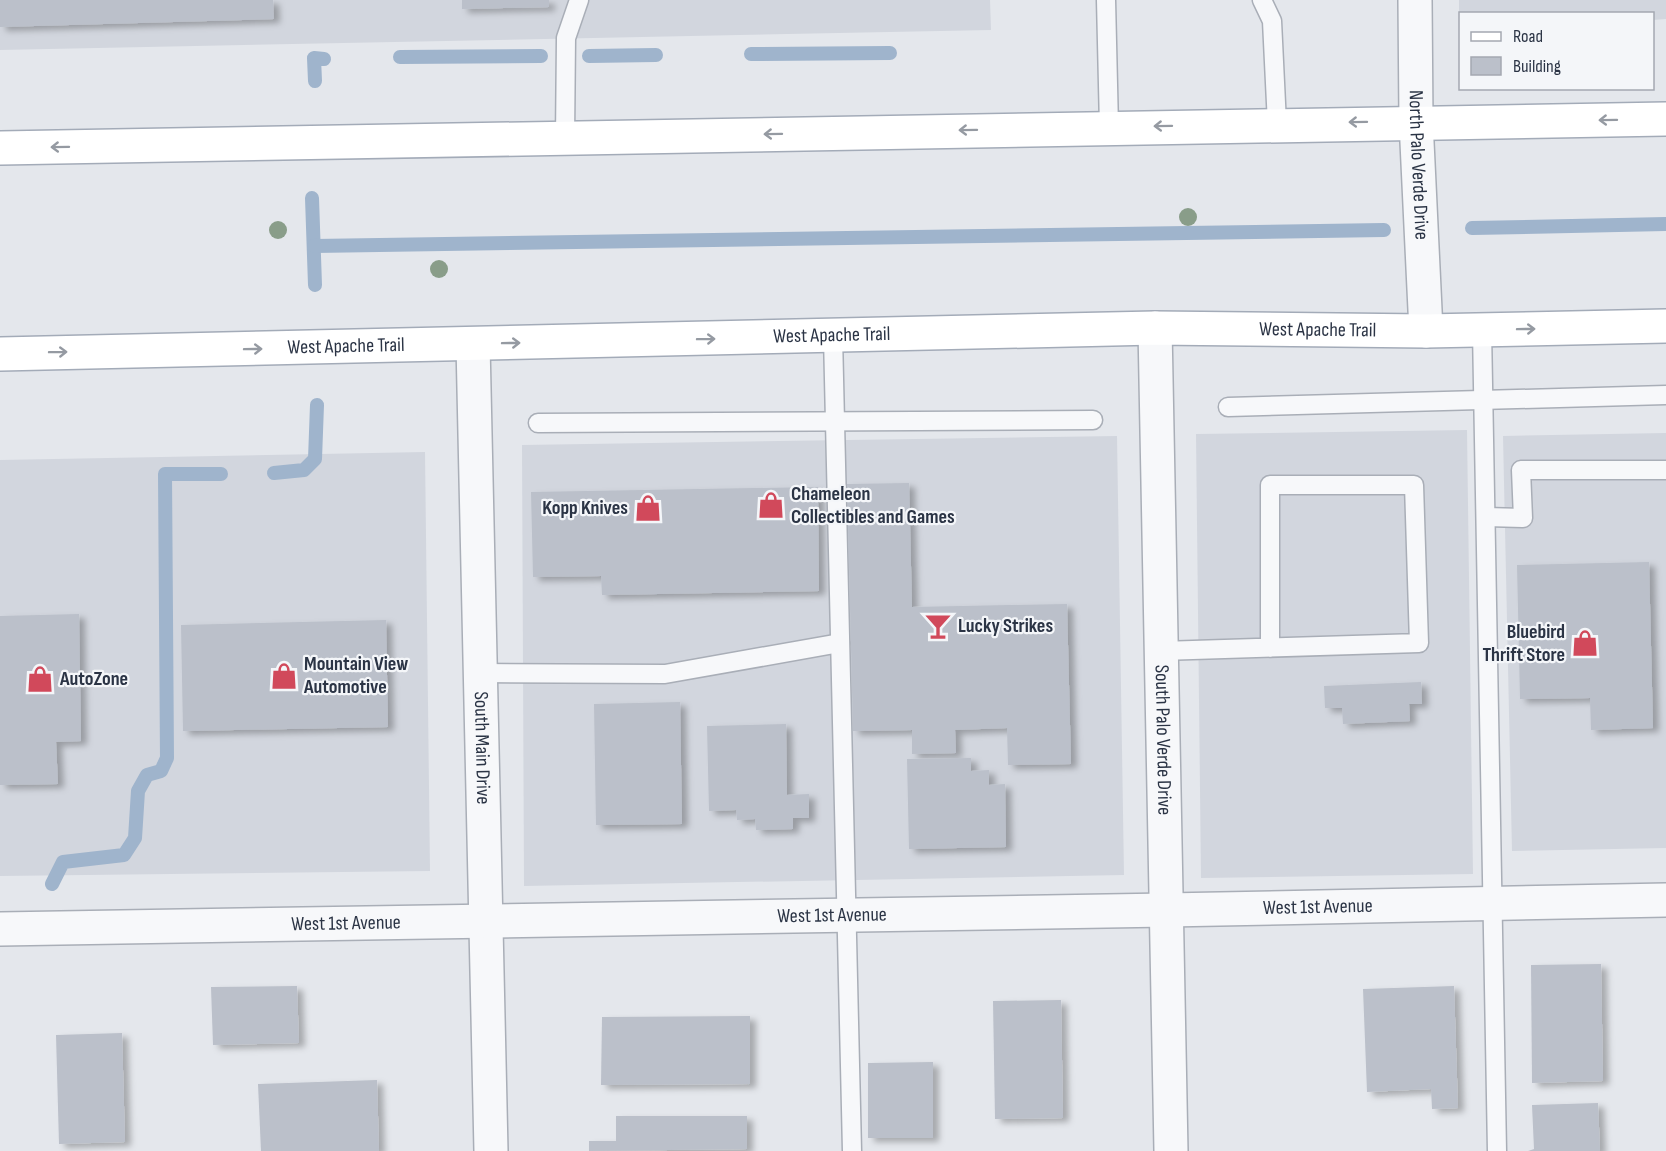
<svg xmlns="http://www.w3.org/2000/svg" width="1666" height="1151" viewBox="0 0 1666 1151" font-family="'Sofia Sans Condensed',sans-serif">
<style>
.built{fill:#d2d6de}
.lines{fill:none;stroke-linecap:round;stroke-linejoin:round}
.stream{stroke:#9fb4cc;stroke-width:14}
.building{fill:#bbc0ca;filter:url(#shadow)}
.lane-casing{stroke:#a9aeb7;stroke-width:21}
.street-casing{stroke:#a9aeb7;stroke-width:36}
.primary-casing{stroke:#a3abb8;stroke-width:36}
.lane{stroke:#f7f8fa;stroke-width:18}
.street{stroke:#f7f8fa;stroke-width:33}
.primary{stroke:#fff;stroke-width:33}
.tree{fill:#899d89}
.oneway{stroke:#959aa2}
.labels{text-anchor:middle;dominant-baseline:central;stroke-width:4.5;stroke-linejoin:round;paint-order:stroke}
.street-label{font-size:20px;fill:#2b3445;stroke:#f4f6f9}
.poi-label{font-size:20px;font-weight:bold;fill:#2b3445;stroke:#f4f6f9;text-anchor:start}
</style>
<defs>
<filter id="shadow"><feDropShadow dx="6" dy="4" stdDeviation="3" flood-color="#0004"/></filter>
</defs>
<rect width="100%" height="100%" fill="#e4e7ec"/>
<g class="built">
<path d="M0,0H990L991,30L0,50Z"/>
<path d="M1459,0H1666V19L1653,20L1652,14H1460L1459,22Z"/>
<path d="M1467,430L1473,874L1201,878L1196,434Z"/>
<path d="M1666,433V848L1512,851L1503,436Z"/>
<path d="M1117,436L1124,875L524,886L522,445Z"/>
<path d="M425,452L430,871L0,876V460Z"/>
</g>
<g class="lines">
<g class="stream">
<path d="M751,54L890,53"/>
<path d="M589,56L656,55"/>
<path d="M400,57L541,56"/>
<path d="M315,81L314,58L324,59"/>
<path d="M312,198L315,285"/>
<path d="M1472,228L1666,224"/>
<path d="M314,246L1384,230"/>
<path d="M274,473L304,470L315,459L317,405"/>
<path d="M52,884L63,862L124,855L135,838L138,791L147,775L161,771L167,758L165,474H221"/>
</g>
</g>
<g class="building">
<path d="M0,0H273L274,19L0,27Z"/>
<path d="M462,0H549V7L462,9Z"/>
<path d="M909,483L912,607L1067,604L1071,764L1008,765L1007,728L955,730L956,753L912,754V730L853,731L847,484Z"/>
<path d="M818,487L819,591L602,595L601,576L533,577L531,492Z"/>
<path d="M1649,562L1653,728L1591,730L1590,698L1520,699L1517,565Z"/>
<path d="M79,614L81,741L56,742L58,784L0,785V616Z"/>
<path d="M386,620L388,727L183,731L181,625Z"/>
<path d="M1421,682L1422,704H1409L1410,721L1343,724L1342,708H1325L1324,686Z"/>
<path d="M680,702L682,824L596,825L594,704Z"/>
<path d="M786,724L787,795L809,794V818H793V829L756,830L755,819L737,820L736,810L709,811L707,726Z"/>
<path d="M971,758V771L989,770V785L1005,784L1006,847L909,849L907,759Z"/>
<path d="M1601,964L1603,1081L1532,1083L1531,965Z"/>
<path d="M297,986L299,1043L213,1045L211,987Z"/>
<path d="M1454,986L1458,1108L1432,1109L1431,1089L1367,1092L1363,989Z"/>
<path d="M1061,1000L1063,1118L995,1119L993,1001Z"/>
<path d="M750,1016V1084L601,1085L602,1017Z"/>
<path d="M122,1033L125,1142L59,1144L56,1035Z"/>
<path d="M933,1062V1138H868V1063Z"/>
<path d="M377,1080L379,1151H261L258,1084Z"/>
<path d="M1598,1103L1600,1151H1528L1534,1149L1532,1105Z"/>
<path d="M616,1116H747V1149L589,1151V1141H616Z"/>
</g>
<g class="lines">
<defs>
<g id="lane">
<path d="M1106,0L1109,127"/>
<path d="M1262,0L1272,21L1277,124"/>
<path d="M565,138L566,38L579,0"/>
<path d="M1482,330L1497,1151"/>
<path d="M833,336L852,1151"/>
<path d="M1228,407L1666,395"/>
<path d="M538,423L1093,420"/>
<path d="M1486,517L1523,518L1521,470H1666"/>
<path d="M1161,651L1419,643L1414,485H1270V648"/>
<path d="M480,673L665,674L840,643"/>
</g>
<g id="street">
<path id="s1" d="M1415,0L1416,121L1426,331"/>
<path id="s2" d="M1155,328L1171,1151"/>
<path id="s3" d="M473,344L491,1151"/>
<path id="s4" d="M0,929L1167,910L1666,900"/>
</g>
<g id="primary">
<path d="M0,148L1666,119"/>
<path id="s5" d="M0,354L1155,328L1426,331L1666,326"/>
</g>
</defs>
<use href="#lane" class="lane-casing"/>
<use href="#street" class="street-casing"/>
<use href="#primary" class="primary-casing"/>
<use href="#lane" class="lane"/>
<use href="#street" class="street"/>
<use href="#primary" class="primary"/>
</g>
<g class="tree">
<circle cx="1188" cy="217" r="9"/>
<circle cx="278" cy="230" r="9"/>
<circle cx="439" cy="269" r="9"/>
</g>
<defs><path id="oneway-shaft" d="M-6 0H5M1.5-3L5.5 0L1.5 3" fill="none" stroke-width="1.6" stroke-linecap="round" stroke-linejoin="round" transform="scale(1.5)"/></defs>
<g class="oneway">
<use href="#oneway-shaft" transform="translate(1608 120) rotate(179)"/>
<use href="#oneway-shaft" transform="translate(1358 122) rotate(179)"/>
<use href="#oneway-shaft" transform="translate(1163 126) rotate(179)"/>
<use href="#oneway-shaft" transform="translate(968 130) rotate(179)"/>
<use href="#oneway-shaft" transform="translate(773 134) rotate(179)"/>
<use href="#oneway-shaft" transform="translate(60 147) rotate(179)"/>
<use href="#oneway-shaft" transform="translate(1526 329) rotate(-1)"/>
<use href="#oneway-shaft" transform="translate(706 339) rotate(-1)"/>
<use href="#oneway-shaft" transform="translate(511 343) rotate(-1)"/>
<use href="#oneway-shaft" transform="translate(253 349) rotate(-1)"/>
<use href="#oneway-shaft" transform="translate(58 352) rotate(-1)"/>
</g>
<defs>
<symbol id="shop-bare" viewBox="-9 -9 18 18"><path d="M-5-2.5h2.3a2.7 3.5 0 0 1 5.4 0H5L5.5 6h-11ZM-1.5-2.5h3a1.5 2.3 0 0 0-3 0Z" fill="#d1495b" stroke="#f4f6f9" stroke-width="2.5" paint-order="stroke"/></symbol>
<symbol id="bar-bare" viewBox="-9 -9 18 18"><path d="M-6-5H6L.8 .8V4.5H3.5V6h-7V4.5H-.8V.8Z" fill="#d1495b" stroke="#f4f6f9" stroke-width="2.5" paint-order="stroke"/></symbol>
</defs>
<g fill-rule="evenodd">
<use href="#shop-bare" x="752" y="486" width="38" height="38"/>
<use href="#shop-bare" x="629" y="489" width="38" height="38"/>
<use href="#bar-bare" x="919" y="607" width="38" height="38"/>
<use href="#shop-bare" x="1566" y="624" width="38" height="38"/>
<use href="#shop-bare" x="265" y="657" width="38" height="38"/>
<use href="#shop-bare" x="21" y="660" width="38" height="38"/>
</g>
<g class="labels">
<g class="street-label">
<text stroke="none"><textPath href="#s1" startOffset="165">North Palo Verde Drive</textPath></text>
<text stroke="none"><textPath href="#s5" startOffset="1318">West Apache Trail</textPath></text>
<text stroke="none"><textPath href="#s5" startOffset="832">West Apache Trail</textPath></text>
<text stroke="none"><textPath href="#s5" startOffset="346">West Apache Trail</textPath></text>
<text stroke="none"><textPath href="#s2" startOffset="412">South Palo Verde Drive</textPath></text>
<text stroke="none"><textPath href="#s3" startOffset="404">South Main Drive</textPath></text>
<text stroke="none"><textPath href="#s4" startOffset="1318">West 1st Avenue</textPath></text>
<text stroke="none"><textPath href="#s4" startOffset="832">West 1st Avenue</textPath></text>
<text stroke="none"><textPath href="#s4" startOffset="346">West 1st Avenue</textPath></text>
</g>
<g class="poi-label">
<text x="791" y="494">Chameleon<tspan x="791" dy="23">Collectibles and Games</tspan></text>
<text x="628" y="508" text-anchor="end">Kopp Knives</text>
<text x="958" y="626">Lucky Strikes</text>
<text x="1565" y="632" text-anchor="end">Bluebird<tspan x="1565" dy="23">Thrift Store</tspan></text>
<text x="304" y="664">Mountain View<tspan x="304" dy="23">Automotive</tspan></text>
<text x="60" y="679">AutoZone</text>
</g>
</g>
<rect x="1459" y="12" width="195" height="78" fill="#f4f6f9" stroke="#a4a8b1" stroke-width="1.5"/>
<rect x="1471" y="32" width="30" height="9" fill="#ffffff" stroke="#a4a8b1" stroke-width="1.5"/>
<text x="1513" y="42" font-size="18" fill="#2b3445">Road</text>
<rect x="1471" y="57" width="30" height="18" fill="#bbc0ca" stroke="#a4a8b1" stroke-width="1.5"/>
<text x="1513" y="72" font-size="18" fill="#2b3445">Building</text>
</svg>
